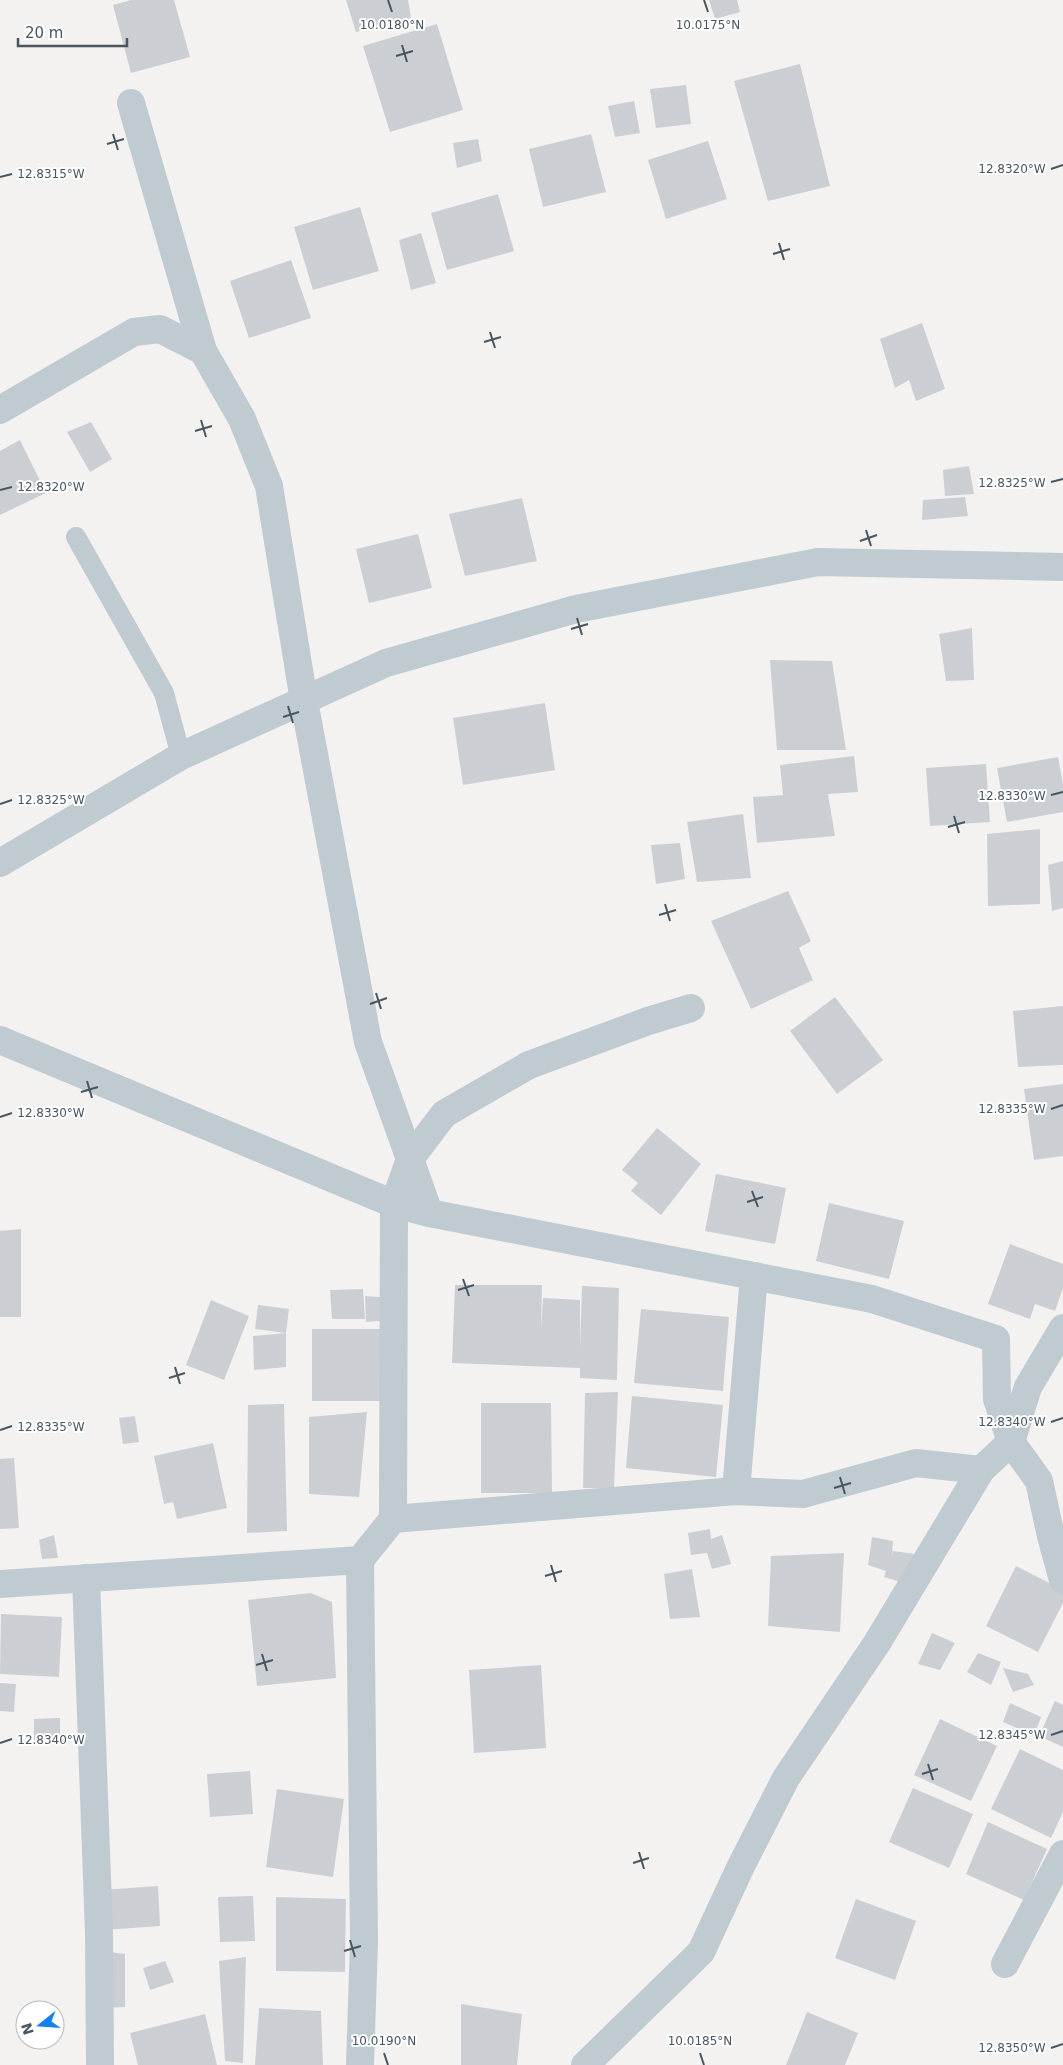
<svg xmlns="http://www.w3.org/2000/svg" width="1063" height="2065" viewBox="0 0 1063 2065" font-family="'DejaVu Sans',sans-serif">
<style>
.building{fill:#cbcfd4}
.lines{fill:none;stroke-linecap:round;stroke-linejoin:round}
.service{stroke:#bfcad1;stroke-width:20}
.minor{stroke:#bfcad1;stroke-width:28}
.ticks{fill:none;stroke:#485660;stroke-width:2}
.ticks-label{font-size:12px;text-anchor:middle;fill:#485660;stroke:#fff;stroke-width:4;stroke-linejoin:round;paint-order:stroke}
</style>
<rect width="100%" height="100%" fill="#f4f1f1"/>
<g class="building">
<path d="M131,0H174L190,57L131,73L113,5Z"/>
<path d="M346,0H408L411,18L356,32Z"/>
<path d="M709,0H737L740,12L715,19Z"/>
<path d="M437,24L463,110L390,132L363,46Z"/>
<path d="M800,64L830,186L768,201L734,81Z"/>
<path d="M686,85L691,124L656,128L650,89Z"/>
<path d="M634,101L640,133L615,137L608,106Z"/>
<path d="M591,134L606,192L543,207L529,149Z"/>
<path d="M478,139L482,161L457,168L453,143Z"/>
<path d="M708,141L727,199L666,219L648,160Z"/>
<path d="M498,194L514,251L447,270L431,213Z"/>
<path d="M360,207L379,271L313,290L294,227Z"/>
<path d="M421,233L436,283L411,290L399,240Z"/>
<path d="M291,260L311,318L249,338L230,281Z"/>
<path d="M922,323L945,389L916,401L909,380L895,388L880,339Z"/>
<path d="M91,422L112,459L90,472L67,432Z"/>
<path d="M20,440L46,493L0,515V451Z"/>
<path d="M969,466L974,494L945,496L943,470Z"/>
<path d="M965,497L968,516L922,520L923,500Z"/>
<path d="M522,498L537,561L465,576L449,514Z"/>
<path d="M418,534L432,588L369,603L356,549Z"/>
<path d="M972,628L974,680L946,681L939,634Z"/>
<path d="M770,660L832,661L846,750H777Z"/>
<path d="M545,703L555,770L463,785L453,718Z"/>
<path d="M854,756L858,792L828,794L835,836L757,843L753,797L783,795L780,765Z"/>
<path d="M1058,757L1063,784V812L1007,822L997,768Z"/>
<path d="M986,764L990,822L930,826L926,768Z"/>
<path d="M743,814L751,878L697,882L687,822Z"/>
<path d="M1040,829V904L988,906L987,834Z"/>
<path d="M680,843L685,879L656,884L651,845Z"/>
<path d="M1063,861V908L1052,911L1048,865Z"/>
<path d="M788,891L811,941L799,948L813,980L751,1009L711,921Z"/>
<path d="M835,997L883,1060L837,1094L790,1031Z"/>
<path d="M1063,1006V1065L1018,1067L1013,1011Z"/>
<path d="M1063,1084V1156L1034,1160L1024,1089Z"/>
<path d="M657,1128L701,1164L661,1215L631,1191L638,1183L622,1170Z"/>
<path d="M716,1174L786,1188L775,1244L705,1231Z"/>
<path d="M829,1203L904,1221L889,1279L816,1261Z"/>
<path d="M21,1229V1317H0V1231Z"/>
<path d="M1010,1244L1063,1264V1288L1055,1311L1035,1304L1030,1319L988,1304Z"/>
<path d="M455,1285H542L541,1331L543,1298L580,1300V1348L582,1286L619,1288L617,1380L580,1378V1368L452,1363Z"/>
<path d="M363,1289L365,1319H332L330,1290Z"/>
<path d="M365,1296L392,1298L393,1320L366,1322Z"/>
<path d="M211,1300L249,1316L224,1380L186,1365Z"/>
<path d="M258,1305L289,1309L286,1333L255,1329Z"/>
<path d="M641,1309L729,1317L723,1391L634,1383Z"/>
<rect x="312" y="1329" width="69" height="72"/>
<path d="M286,1333V1367L254,1370L253,1336Z"/>
<path d="M618,1392L614,1488H583L585,1393Z"/>
<path d="M632,1396L723,1405L716,1477L626,1468Z"/>
<path d="M481,1403H551L552,1493H481Z"/>
<path d="M284,1404L287,1531L247,1533L248,1405Z"/>
<path d="M367,1412L359,1497L309,1494V1417Z"/>
<path d="M135,1416L139,1442L123,1444L119,1418Z"/>
<path d="M213,1443L227,1508L177,1519L173,1502L164,1504L154,1456Z"/>
<path d="M14,1458L19,1528L0,1529V1459Z"/>
<path d="M710,1529L711,1539L722,1535L731,1564L712,1569L707,1553L691,1555L688,1533Z"/>
<path d="M54,1535L58,1558L42,1559L39,1540Z"/>
<path d="M872,1537L893,1541L892,1556L893,1551L915,1554L907,1584L884,1577L886,1571L868,1565Z"/>
<path d="M844,1553L840,1632L768,1626L771,1556Z"/>
<path d="M1016,1566L1063,1590V1603L1038,1652L986,1626Z"/>
<path d="M692,1569L700,1617L670,1619L664,1574Z"/>
<path d="M311,1593L332,1602L336,1678L257,1686L248,1600Z"/>
<path d="M1,1614L62,1617L59,1677L0,1674Z"/>
<path d="M932,1633L955,1643L940,1670L918,1664Z"/>
<path d="M978,1653L1001,1662L991,1685L967,1672Z"/>
<path d="M541,1665L546,1748L474,1753L469,1670Z"/>
<path d="M1003,1668L1028,1674L1034,1685L1013,1692Z"/>
<path d="M0,1683L16,1684L14,1712L0,1711Z"/>
<path d="M1055,1701L1063,1705V1747L1039,1736Z"/>
<path d="M1010,1703L1041,1717L1034,1736L1003,1722Z"/>
<path d="M60,1718V1742L34,1743V1719Z"/>
<path d="M940,1719L997,1746L971,1801L914,1775Z"/>
<path d="M1020,1749L1063,1770V1812L1051,1838L991,1809Z"/>
<path d="M250,1771L253,1814L210,1817L207,1774Z"/>
<path d="M913,1788L973,1814L949,1868L889,1842Z"/>
<path d="M277,1789L344,1799L333,1877L266,1867Z"/>
<path d="M988,1822L1047,1849L1024,1900L966,1874Z"/>
<path d="M158,1886L160,1926L104,1930L102,1890Z"/>
<path d="M253,1896L255,1941L220,1942L218,1897Z"/>
<path d="M276,1897L346,1899L345,1972L276,1971Z"/>
<path d="M856,1899L916,1921L895,1980L835,1958Z"/>
<path d="M101,1951L125,1954V2007L102,2008Z"/>
<path d="M246,1957L243,2063L225,2061L219,1961Z"/>
<path d="M165,1961L174,1982L150,1990L143,1968Z"/>
<path d="M461,2004L522,2014L517,2065H461Z"/>
<path d="M259,2008L321,2011L323,2065H255Z"/>
<path d="M807,2012L858,2033L845,2065H786Z"/>
<path d="M205,2014L217,2065H138L130,2033Z"/>
</g>
<g class="lines">
<path class="service" d="M76,537L164,693L181,756"/>
<g class="minor">
<path d="M131,103L203,351"/>
<path d="M0,410L134,332L160,329L203,351L242,419L269,486L304,701L368,1042L410,1159L394,1204L393,1519L360,1560L0,1584"/>
<path d="M0,863L181,756L386,663L576,609L818,562L1063,567"/>
<path d="M0,1040L394,1204L429,1213L872,1299L996,1339L997,1399L1011,1442L981,1470L877,1643L786,1778L741,1866L701,1952L585,2065"/>
<path d="M429,1213L410,1159L444,1114L529,1065L648,1021L691,1008"/>
<path d="M1063,1328L1028,1387L1011,1442L1039,1481L1051,1536L1063,1580"/>
<path d="M736,1491L754,1276"/>
<path d="M393,1519L736,1491L803,1494L916,1463L981,1470"/>
<path d="M86,1578L99,1933L100,2065"/>
<path d="M1005,1964L1063,1854"/>
<path d="M360,2065L364,1941L360,1560"/>
</g>
</g>
<path class="ticks" d="M388,0L392,12M704,0L708,12M402,45L407,62M396,56L413,51M113,134L118,150M107,144L124,139M1051,169L1063,165M0,177L12,174M779,243L784,260M773,254L790,249M490,332L495,348M484,342L501,337M201,420L206,437M195,431L212,426M1051,482L1063,479M0,490L12,487M866,530L871,546M860,541L877,535M577,618L582,635M571,629L588,624M288,706L293,723M283,717L299,712M1051,795L1063,792M0,804L12,800M954,816L959,833M948,827L965,822M665,904L670,921M659,915L676,910M376,993L381,1009M370,1004L387,998M87,1081L92,1098M81,1092L98,1087M1051,1109L1063,1105M0,1117L12,1113M752,1191L758,1207M747,1202L763,1197M463,1279L469,1296M458,1290L474,1285M175,1367L180,1384M169,1378L185,1373M1051,1422L1063,1418M0,1430L12,1426M840,1477L845,1494M834,1488L851,1483M551,1565L556,1582M545,1576L562,1571M262,1654L267,1671M256,1665L273,1660M1051,1735L1063,1731M0,1743L12,1739M928,1764L933,1780M922,1774L938,1769M639,1852L644,1869M633,1863L649,1858M350,1940L355,1957M344,1951L361,1946M1051,2048L1063,2044M384,2053L388,2065M700,2053L704,2065"/>
<g class="ticks-label">
<text x="392" y="29">10.0180°N</text>
<text x="708" y="29">10.0175°N</text>
<text x="1012" y="173">12.8320°W</text>
<text x="51" y="178">12.8315°W</text>
<text x="1012" y="487">12.8325°W</text>
<text x="51" y="491">12.8320°W</text>
<text x="1012" y="800">12.8330°W</text>
<text x="51" y="804">12.8325°W</text>
<text x="1012" y="1113">12.8335°W</text>
<text x="51" y="1117">12.8330°W</text>
<text x="1012" y="1426">12.8340°W</text>
<text x="51" y="1431">12.8335°W</text>
<text x="1012" y="1739">12.8345°W</text>
<text x="51" y="1744">12.8340°W</text>
<text x="384" y="2045">10.0190°N</text>
<text x="700" y="2045">10.0185°N</text>
<text x="1012" y="2052">12.8350°W</text>
</g>
<g transform="translate(40 2025) rotate(253)"><circle r="24" fill="#ffffff" stroke="#b6bbbf"/>
<path d="M0-4L9 19L0 12L-9 19Z" fill="#1280ed"/>
<text y="-8" font-size="14" font-weight="bold" text-anchor="middle" fill="#485660">N</text>
</g>
<path d="M18 38v8h109v-8" fill="none" stroke="#485660" stroke-width="2.5"/>
<text x="25" y="38" font-size="15" fill="#485660" stroke="#ffffff" stroke-width="4" paint-order="stroke">20 m</text>
</svg>
